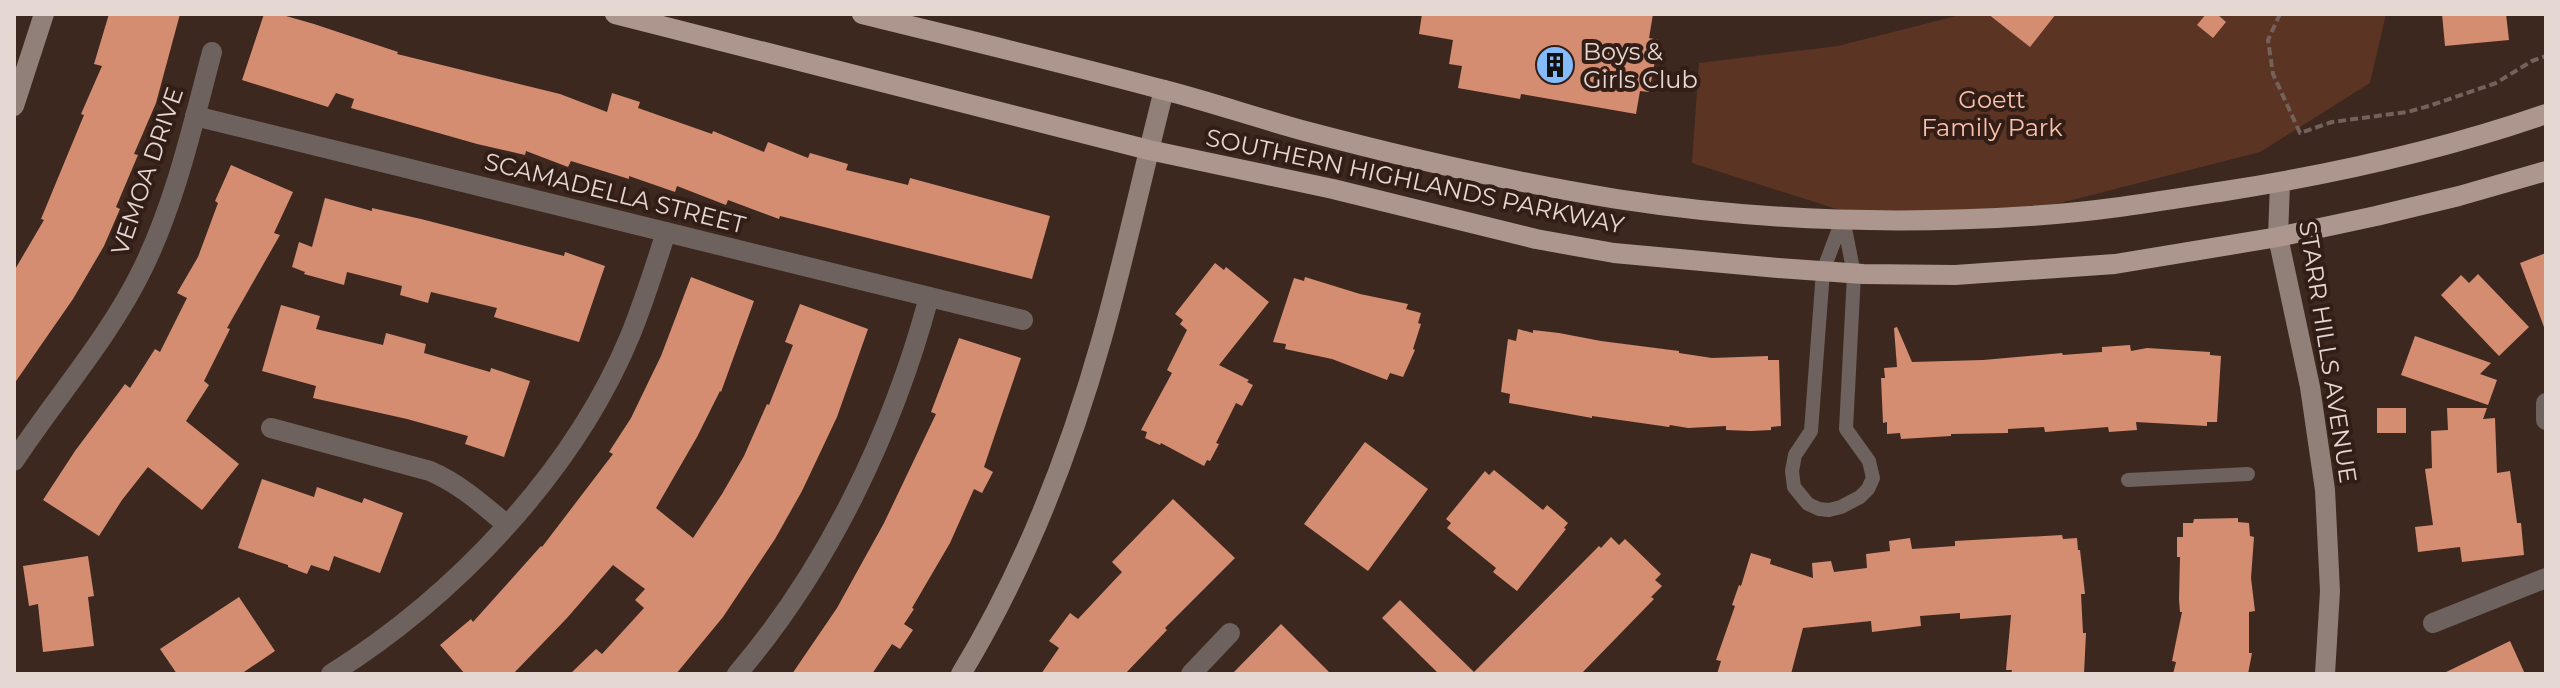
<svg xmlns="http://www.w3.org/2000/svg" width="2560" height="688" viewBox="0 0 2560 688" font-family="Montserrat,sans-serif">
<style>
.green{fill:#5b3424}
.building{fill:#d48d71}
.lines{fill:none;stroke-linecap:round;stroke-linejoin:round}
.path{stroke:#74615a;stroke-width:4;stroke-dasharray:8 4;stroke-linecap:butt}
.lane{stroke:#6d625e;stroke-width:14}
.street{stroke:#6d625e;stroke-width:20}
.secondary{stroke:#918079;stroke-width:20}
.primary{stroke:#ac968e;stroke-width:20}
.labels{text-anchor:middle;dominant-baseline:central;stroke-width:8;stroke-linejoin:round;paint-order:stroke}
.poi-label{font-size:24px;fill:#e5d7d2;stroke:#321e17;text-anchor:start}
.park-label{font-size:24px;fill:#fcc1aa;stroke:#321e17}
.street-label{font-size:24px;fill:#e5d7d2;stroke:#321e17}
</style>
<rect width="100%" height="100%" fill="#3d2820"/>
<path class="green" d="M1964,14H2386L2370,83L2260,152L2029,211L1846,212L1692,163L1699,63L1838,46Z"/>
<g class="building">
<path d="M109,14H180L156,103L134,154L138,155L116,207L120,209L104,246L73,299L14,384V271L44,220L41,219L84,115L81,114L102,66L94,64Z"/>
<path d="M264,14H279L314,24L398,52L397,54L560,94L607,112L612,93L640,102L638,108L712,134L713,131L764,152L768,142L808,158L810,153L848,164L846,170L908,185L910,178L1050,216L1032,279L780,216L779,219L728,200L726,205L677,186L675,192L629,176V179L571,161L568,167L526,151L525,155L477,144L351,108L354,99L336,93L328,107L242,80Z"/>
<path d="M1422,14H1653L1649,38L1659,40L1649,92L1640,91L1636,114L1521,94L1520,99L1458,88L1462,66L1449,64L1453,40L1419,34Z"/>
<path d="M1988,14H2056L2030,47Z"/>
<path d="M2206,14H2217L2226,22L2213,38L2197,25Z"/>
<path d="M2442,14H2506L2509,40L2445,46Z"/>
<path d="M231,165L293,192L274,233L280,235L227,328L230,329L204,381L209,385L186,421L239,464L202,510L148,467L122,500L99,536L43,500L75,451L125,384L130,388L155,349L160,352L187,298L177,293L198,257L218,203L215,201Z"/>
<path d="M325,198L372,211V208L421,219L564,256L565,252L605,266L579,342L494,317L497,308L431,292L428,303L400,295L402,286L347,272L344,285L304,274L305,272L292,267L299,242L312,247Z"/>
<path d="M2546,253V326L2544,327L2520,263Z"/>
<path d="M1215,263L1224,270L1226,267L1269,302L1219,365L1249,380L1247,382L1253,385L1242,406L1236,403L1216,443L1219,444L1210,461L1207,460L1204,466L1161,443L1160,445L1145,438L1147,432L1141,430L1172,373L1167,370L1187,330L1180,324L1183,320L1175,314Z"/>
<path d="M2478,274L2529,327L2499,356L2441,295L2461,275L2469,283Z"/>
<path d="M691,277L754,301L721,392L720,391L697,437L656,508L693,538L722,494L744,456L767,404L769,405L793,345L785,342L800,304L868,329L837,417L802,491L775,539L723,617L676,674H570L596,649L602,654L644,608L635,600L645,589L613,565L567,618L513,674H465L440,645L471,619L473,622L541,546L542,547L613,454L609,452L631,418L661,356Z"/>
<path d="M1305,277L1360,294L1408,304L1406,309L1421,313L1418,323L1421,324L1413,349L1415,350L1403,377L1390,373L1387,380L1332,359L1285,349L1286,344L1273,342L1294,278L1304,281Z"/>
<path d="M281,305L320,316L316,329L383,345L386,333L426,344L424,353L490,372L491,368L530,381L504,457L465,444L468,436L407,419L313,398L316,386L262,371Z"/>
<path d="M1897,327L1912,362L1983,360L2062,353L2063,355L2102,352V347L2130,345L2131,351L2147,348L2210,352V355L2221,356L2217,422H2207V426L2136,422L2137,430L2109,432L2108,427L2045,432L2044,427L2008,429V433L1951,434V436L1901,439L1900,433L1887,434V422L1883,423L1881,378H1885L1884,368L1897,367L1894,328Z"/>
<path d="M1518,329L1533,333V330L1559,333L1601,341L1679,351V353L1712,358L1768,356V360H1779L1781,426L1771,427V430L1751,431L1726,430V426L1688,428L1670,425L1669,427L1592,416V418L1509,403L1510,394L1501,392L1508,339L1516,341Z"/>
<path d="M2415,336L2491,363L2480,374L2497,380L2488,405L2401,375Z"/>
<path d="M959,338L1021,358L984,467L993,472L982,493L974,489L950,543L912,608L914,609L904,624L913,630L900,649L892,644L872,674H792L837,608L884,523L936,414L931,412Z"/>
<rect x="2377" y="408" width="29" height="25"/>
<path d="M2447,408H2487L2483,419L2495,418L2497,473L2510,471L2517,523H2521L2524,555L2462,562L2460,547L2418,552L2415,527L2433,525L2425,469L2432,468L2431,431L2448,430Z"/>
<path d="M1365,442L1428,489L1368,571L1304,524Z"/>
<path d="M1494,470L1543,510L1547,505L1568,523L1564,528L1566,529L1517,591L1493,572L1496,568L1447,528L1451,523L1446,519L1485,471L1489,475Z"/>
<path d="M262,479L314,497L317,487L362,503L364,498L403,513L380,573L334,556L329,571L311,565L307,574L288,567V565L238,548Z"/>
<path d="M1173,499L1235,558L1165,628L1167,630L1125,674H1041L1059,648L1049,641L1070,613L1078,619L1122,572L1112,562Z"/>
<path d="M2238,518V522L2249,523L2250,536L2254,537L2251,578L2255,611L2249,612V653H2252L2248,674H2173L2176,662L2172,661L2182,612H2180L2179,599L2180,557H2177V537H2183V523H2193L2194,519Z"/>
<path d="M2062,535L2063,539L2077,538L2078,550H2080L2085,594H2081L2083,633H2086L2084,674H2011L2012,670H2006L2011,615L1960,619V613L1920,616L1921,626L1872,632L1871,621L1803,628L1791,674H1717L1721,661L1716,660L1735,606L1732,605L1739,585L1741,586L1751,553L1771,559L1770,564L1813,578L1812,563L1831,561L1834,572L1867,568L1866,554L1890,551L1889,541L1910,538L1912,549L1955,546V541Z"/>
<path d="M1611,537L1619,545L1625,539L1661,574L1655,580L1662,586L1651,597L1654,599L1581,674H1439L1382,618L1400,600L1474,672L1599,546L1601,548Z"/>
<path d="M88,556L94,596L88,597L94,646L43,652L38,604L29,606L23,566Z"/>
<path d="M239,597L275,651L241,674H177L160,649Z"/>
<path d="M1281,624L1331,674H1232Z"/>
<path d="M2510,641L2525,674H2442Z"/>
</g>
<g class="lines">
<path class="path" d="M2280,14L2268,40L2273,74L2300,133L2332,122L2407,112L2429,106L2496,83L2532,61L2546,56"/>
<g class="lane">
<path d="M1843,218L1854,274L1846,429L1869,461L1873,478L1868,489L1860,497L1841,507L1829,510L1819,509L1808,504L1794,487L1792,471L1795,455L1811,431L1823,271Z"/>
<path d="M2128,480L2248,474"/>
</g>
<g class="street">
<path d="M195,116L1023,320"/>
<path d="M2546,403V420"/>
<path d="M271,428L430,471C460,484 482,504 507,525"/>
<path d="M14,461C57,396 109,338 143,268C176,200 193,124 212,52"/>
<path d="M2433,623L2546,578"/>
<path d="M331,674C455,596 573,473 630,336C644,302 655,267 666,232"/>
<path d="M737,674C828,568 893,431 929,297"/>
<path d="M1191,674L1230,633"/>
</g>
<g class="secondary">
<path d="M14,106L44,14"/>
<path d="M2280,183L2278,237L2310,387L2325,490L2330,591L2325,674"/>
<path d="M961,674C1024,570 1069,455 1102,338C1125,256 1143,172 1164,90"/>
</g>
<g class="primary">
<path d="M615,14L1149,150L1333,189L1536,239L1614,253L1778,268L1863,274L1955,275L2115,264L2278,237L2376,216L2459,196L2546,171"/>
<path d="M862,14C963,39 1064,63 1164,90C1211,102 1257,118 1305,131C1407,158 1512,182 1617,199C1752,220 1894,225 2030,216C2094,212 2156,202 2219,192C2330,175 2439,151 2546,114"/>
</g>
</g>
<defs>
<symbol id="building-disc" viewBox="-11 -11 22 22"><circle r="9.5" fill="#84bcfb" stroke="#321e17"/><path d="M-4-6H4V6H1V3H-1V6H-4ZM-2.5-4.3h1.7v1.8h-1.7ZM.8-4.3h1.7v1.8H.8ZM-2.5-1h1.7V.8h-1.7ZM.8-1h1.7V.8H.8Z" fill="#111"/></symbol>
</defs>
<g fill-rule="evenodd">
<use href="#building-disc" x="1533" y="43" width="44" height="44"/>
</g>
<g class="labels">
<g class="poi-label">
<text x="1583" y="51">Boys &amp;<tspan x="1583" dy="28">Girls Club</tspan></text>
</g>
<g class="park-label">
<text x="1992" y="99">Goett<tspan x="1992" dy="28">Family Park</tspan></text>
</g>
<g class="street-label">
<text transform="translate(147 171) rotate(-71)">VEMOA DRIVE</text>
<text transform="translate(1415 181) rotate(12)">SOUTHERN HIGHLANDS PARKWAY</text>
<text transform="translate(615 193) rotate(14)">SCAMADELLA STREET</text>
<text transform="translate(2328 352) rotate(81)">STARR HILLS AVENUE</text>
</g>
</g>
<rect width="2560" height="688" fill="none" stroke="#e5d7d2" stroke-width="32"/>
</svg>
